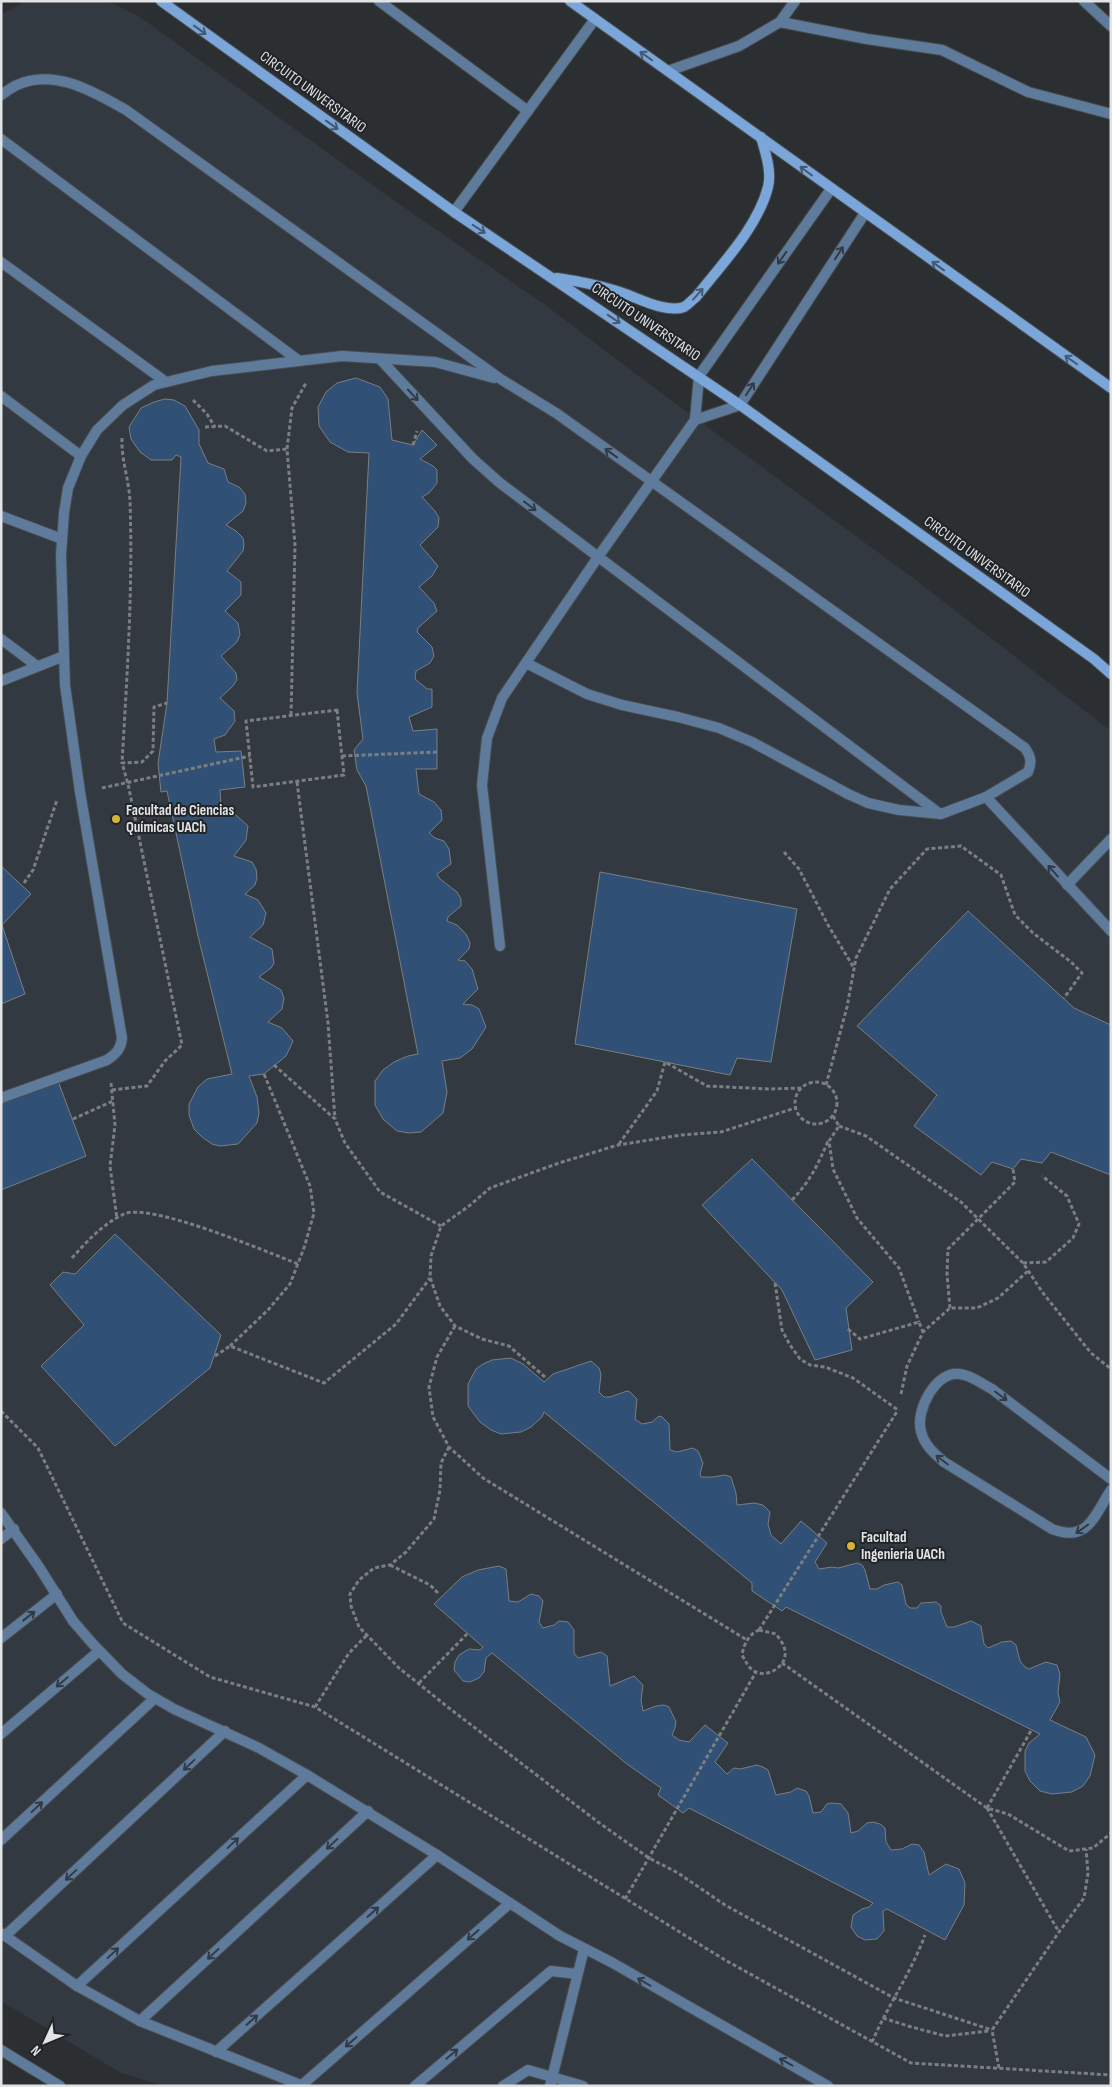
<svg xmlns="http://www.w3.org/2000/svg" width="1112" height="2087" viewBox="0 0 1112 2087" font-family="'Sofia Sans Condensed',sans-serif">
<style>
.built{fill:#333941}
.building{fill:#305075;stroke:#7b7e82}
.lines{fill:none;stroke-linecap:round;stroke-linejoin:round}
.service-casing{stroke:#494c4f;stroke-width:12}
.minor-casing{stroke:#494c4f;stroke-width:12}
.secondary-casing{stroke:#494c4f;stroke-width:12}
.path{stroke:#7c7f81;stroke-width:3;stroke-dasharray:4 2.5;stroke-linecap:butt}
.service{stroke:#5f7b9b;stroke-width:10}
.minor{stroke:#5f7b9b;stroke-width:10}
.secondary{stroke:#7aa6d9;stroke-width:10}
.oneway{stroke:#45596f}
.oneway2{stroke:#313a45}
.poi-dot{fill:#d7b434;stroke:#222528;stroke-width:2}
.labels{text-anchor:middle;dominant-baseline:central;stroke-width:4;stroke-linejoin:round;paint-order:stroke}
.street-label{font-size:15px;fill:#e1e3e5;stroke:#222528}
.poi-label{font-size:15px;font-weight:bold;fill:#e1e3e5;stroke:#222528;text-anchor:start}
</style>
<rect width="100%" height="100%" fill="#2c2f32"/>
<path class="built" d="M25,1H108L140,17L382,192L548,307L649,384L917,581L1111,731V2086H164L121,2073L1,2001V15Z"/>
<g class="building">
<path d="M356,378L380,387L388,399L392,440L413,445L422,430L437,445L420,459L433,466L437,470V483L429,493L422,497L435,511L439,518L438,527L420,545L438,566L432,576L419,587L434,603L437,611L418,628L417,632L432,647L434,656L430,663L416,671L415,679L427,689H432V707L409,717L413,731L437,729V769H416L419,794L434,802L441,810L442,820L429,833L435,838L444,841L449,849L451,864L437,874L440,879L457,892L461,899V906L448,917L447,921L457,925L466,934L470,943L469,949L458,960L465,961L472,969L478,989L463,1004L472,1005L479,1009L486,1027L472,1049L460,1058L442,1061L447,1092L443,1113L421,1132L409,1133L397,1131L383,1119L375,1105V1081L383,1070L394,1062L408,1056L418,1054L366,786L357,770L354,750L363,739L357,693L369,453L348,452L330,442L319,426L318,407L326,392L337,383Z"/>
<path d="M165,399L174,400L185,406L199,430V444L208,463L224,469L228,482L239,487L245,494L246,503L243,511L226,525L236,531L243,538L244,544L243,551L227,571L241,582V595L225,611L238,623L240,635L237,642L221,656L236,673L237,680L232,687L220,698L234,711L235,721L225,735L214,739L216,752L241,751L245,787L220,790L221,806L237,816L248,826L246,840L234,856L252,862L256,869L257,878L255,885L245,894L258,900L266,913L263,925L250,937L272,949L274,963L271,968L259,977L281,990L284,998L282,1009L268,1022L282,1028L293,1041L286,1056L264,1074L249,1076L257,1097L259,1113L257,1123L238,1144L220,1146L212,1144L202,1137L194,1129L189,1115V1104L198,1087L207,1079L232,1074L198,936L167,791L161,792L158,763L167,703L181,457L176,455L172,460H151L140,452L131,439L129,427L141,408L154,402Z"/>
<path d="M1,866L31,894L2,925L25,994L1,1004Z"/>
<path d="M600,872L797,909L771,1062L737,1058L730,1075L575,1044Z"/>
<path d="M968,911L1074,1008L1111,1025V1175L1051,1152L1042,1163L1021,1159L1013,1169L992,1162L981,1175L914,1126L937,1095L857,1026Z"/>
<path d="M58,1081L86,1156L1,1190V1104Z"/>
<path d="M752,1159L873,1282L846,1308L852,1350L815,1360L782,1290L702,1205Z"/>
<path d="M115,1234L221,1335L210,1368L115,1446L41,1366L84,1325L50,1285L63,1272L75,1274Z"/>
<path d="M511,1358L523,1364L544,1382L553,1374L591,1361L599,1368L601,1374L599,1392L604,1397H610L627,1391L630,1392L637,1399L635,1419L642,1424L652,1422L659,1416L662,1417L669,1424L670,1450L677,1452L693,1448L698,1451L703,1463L700,1474L701,1477H713L725,1475L731,1477L736,1493L737,1505L754,1503L763,1505L770,1512L768,1524L771,1535L781,1544L801,1521L827,1543L815,1562L819,1569L832,1567L838,1568L857,1563L862,1565L865,1570L870,1589H877L884,1585L898,1582L902,1585L906,1604L910,1608H917L921,1603L936,1602L941,1606V1612L947,1627H954L971,1621L981,1626L984,1644L988,1648L1002,1642L1011,1641L1016,1645L1020,1661L1025,1667L1029,1669L1046,1662L1057,1665L1060,1674L1058,1693L1060,1702L1050,1720L1086,1737L1095,1755L1090,1776L1083,1786L1072,1792L1052,1794L1040,1791L1030,1781L1025,1771V1751L1029,1743L1040,1734L786,1607L782,1611L752,1591V1583L544,1412L542,1417L531,1427L521,1432L501,1434L491,1430L480,1422L468,1406V1384L476,1369L483,1364L492,1360Z"/>
<path d="M499,1566L506,1569L509,1601L518,1602L531,1594L539,1596L543,1601L539,1622L543,1628L554,1625L559,1621L568,1622L574,1630V1653L578,1658L601,1652L607,1656L610,1686L634,1676L643,1685L641,1700L643,1711L656,1706L664,1705L669,1707L676,1722L675,1728L672,1735L679,1740L689,1742L705,1725L728,1743L715,1762L727,1774L734,1768L740,1769L757,1765L763,1767L768,1770L776,1795L791,1792L797,1788L806,1791L809,1796L813,1813L821,1812L827,1804L832,1803L841,1804L848,1813L851,1833L858,1831L867,1823L873,1822L880,1824L885,1828L886,1842L891,1850L902,1849L912,1844L919,1845L924,1852L929,1875L946,1864L959,1869L965,1883L964,1905L945,1940L887,1909L883,1911L884,1931L877,1939L865,1940L857,1936L851,1927L853,1915L862,1909L869,1907L873,1903L689,1808L683,1813L658,1795L661,1788L627,1764L492,1653L486,1658L484,1672L479,1678L470,1682L463,1681L454,1670L455,1662L459,1655L469,1649L480,1650L483,1647L434,1604L462,1577L478,1570Z"/>
</g>
<g class="lines">
<defs>
<g id="service">
<path d="M379,1L528,111"/>
<path d="M1084,1L1111,26"/>
<path d="M780,22L795,1"/>
<path d="M668,71L739,46L780,22L867,39L942,50L1028,92L1111,114"/>
<path d="M1,95C6,92 12,87 17,85C55,68 94,92 126,110L502,380L556,413L1025,748C1031,757 1032,762 1028,772L986,797L941,814L899,810L868,803L848,794L752,742L719,728L678,717L622,705L587,694L526,663"/>
<path d="M1,139L298,360"/>
<path d="M454,212L595,19"/>
<path d="M1,262L166,382"/>
<path d="M380,359L473,459L500,483L940,814"/>
<path d="M1,396L81,456"/>
<path d="M695,420L740,405L865,213"/>
<path d="M1,516L62,539"/>
<path d="M1,639L37,666"/>
<path d="M1,681L64,656"/>
<path d="M986,797L1111,931"/>
<path d="M1067,885L1111,839"/>
<path d="M500,946L482,785L487,738L502,698L598,557L695,420L699,376L831,189"/>
<path d="M1,1098L107,1060C116,1054 121,1049 122,1038L80,792L65,685L61,555L64,513L68,488L81,456L97,430L123,405L154,385L212,371L342,356L435,362L494,378"/>
<path d="M1111,1479L992,1389C982,1384 971,1375 960,1374C936,1370 915,1411 921,1431C924,1445 934,1453 944,1462L1052,1529C1088,1543 1094,1516 1111,1490"/>
<path d="M1,1513L39,1567L73,1621L92,1643L122,1674L148,1694L174,1709L259,1748L307,1775L437,1855L560,1936L611,1962L828,2086"/>
<path d="M1,1539L14,1529"/>
<path d="M1,1638L57,1594"/>
<path d="M1,1734L99,1651"/>
<path d="M1,1840L155,1698"/>
<path d="M1,1933L77,1986L140,2021L303,2086"/>
<path d="M5,1936L225,1731"/>
<path d="M77,1986L307,1775"/>
<path d="M140,2021L368,1811"/>
<path d="M216,2052L437,1855"/>
<path d="M302,2085L510,1903"/>
<path d="M415,2086L551,1971L577,1974"/>
<path d="M503,2086L528,2070L583,2086"/>
<path d="M550,2086L584,1949"/>
</g>
<path id="minor" d="M1,2050L60,2086"/>
<g id="secondary">
<path d="M161,1L454,212L740,405L1094,659L1111,674"/>
<path d="M570,1L1111,388"/>
<path d="M557,278C578,281 597,285 617,291C635,296 665,314 684,307C688,305 692,300 696,297C721,265 758,227 768,187C772,171 765,152 761,137"/>
</g>
</defs>
<use href="#service" class="service-casing"/>
<use href="#minor" class="minor-casing"/>
<use href="#secondary" class="secondary-casing"/>
<g class="path">
<path d="M193,400L207,414L215,427"/>
<path d="M205,427L225,426L267,451L287,449"/>
<path d="M122,438C121,459 129,480 130,501C133,589 127,676 122,763"/>
<path d="M413,445L417,431"/>
<path d="M337,710L344,775L253,787L246,721Z"/>
<path d="M291,715L295,545L287,449L292,408L306,383"/>
<path d="M342,756L437,752"/>
<path d="M297,782L328,1023L335,1119"/>
<path d="M102,788L250,756"/>
<path d="M784,852L799,869L828,925L854,968"/>
<path d="M24,883L33,870L57,800"/>
<path d="M274,1065L335,1119L345,1143L380,1192L441,1226"/>
<circle cx="816" cy="1103" r="21"/>
<path d="M111,1083L115,1125L110,1166L117,1219"/>
<path d="M826,1085L847,1007L856,958L890,889L927,849L961,846L1001,875L1015,915L1033,933L1071,962L1082,973L1064,998"/>
<path d="M112,1090L147,1086L165,1061L182,1045L128,784L122,763L142,762L153,751L154,707L167,703"/>
<path d="M833,1116L839,1126L829,1141L833,1169L857,1218L899,1268L919,1322"/>
<path d="M73,1119L113,1101"/>
<path d="M839,1126L866,1136L961,1202L1023,1263L1043,1293L1091,1353L1111,1369"/>
<path d="M619,1144L657,1091L665,1062L707,1086L769,1089L803,1088"/>
<path d="M792,1200C810,1181 818,1165 828,1141"/>
<path d="M72,1258C87,1241 103,1224 124,1214C150,1202 267,1252 298,1264"/>
<path d="M1023,1263L1046,1262L1073,1238L1079,1224L1067,1196L1042,1176"/>
<path d="M775,1283L782,1330L790,1345L800,1359L810,1365L825,1367L853,1378L898,1410"/>
<path d="M950,1308L947,1274L948,1249L1015,1182L1013,1169"/>
<path d="M455,1326L437,1357L429,1387L433,1417L449,1447L483,1478L747,1640"/>
<path d="M848,1329L860,1339L919,1322L923,1332"/>
<path d="M230,1346L268,1310L290,1284L304,1248L314,1213L310,1186L264,1074"/>
<path d="M215,1356L230,1346L324,1383L396,1324L430,1278"/>
<path d="M545,1377L509,1346L482,1339L455,1326L440,1306L430,1277L431,1256L441,1226L469,1206L490,1188L559,1163L618,1145L681,1135L721,1132L795,1108"/>
<path d="M901,1394L907,1366L923,1332L950,1308H977L998,1298L1028,1271"/>
<path d="M1,1411L38,1448L123,1623L210,1677L315,1707L725,1960L911,2063L1111,2075"/>
<path d="M449,1447L441,1463L440,1490L434,1519L406,1552L390,1565L374,1568L359,1580L350,1594L351,1606L359,1627L399,1668L449,1708L598,1822L649,1858L678,1873L725,1905L894,1998L992,2030"/>
<path d="M390,1565L430,1585L439,1594"/>
<path d="M759,1630L898,1410"/>
<path d="M759,1630L776,1634C780,1640 785,1645 785,1652C787,1667 766,1679 754,1671C748,1667 746,1662 742,1655C744,1644 748,1635 759,1630Z"/>
<path d="M782,1663L987,1808L1008,1814L1069,1851L1093,1848L1111,1833"/>
<path d="M419,1683L467,1634"/>
<path d="M315,1707L349,1653L367,1635"/>
<path d="M987,1808L1059,1932"/>
<path d="M987,1808L1032,1729"/>
<path d="M625,1899L756,1672"/>
<path d="M883,2018L908,2026L945,2036L989,2031"/>
<path d="M872,2042C888,2005 911,1973 925,1935"/>
<path d="M999,2068L992,2030L1059,1932L1084,1898L1088,1873L1086,1849"/>
</g>
<use href="#service" class="service"/>
<use href="#minor" class="minor"/>
<use href="#secondary" class="secondary"/>
</g>
<defs><path id="oneway-shaft" d="M-6 0H5M1.5-3L5.5 0L1.5 3" fill="none" stroke-width="1.6" stroke-linecap="round" stroke-linejoin="round" transform="scale(1.25)"/></defs>
<g class="oneway">
<use href="#oneway-shaft" transform="translate(200 30) rotate(36)"/>
<use href="#oneway-shaft" transform="translate(646 56) rotate(-145)"/>
<use href="#oneway-shaft" transform="translate(332 125) rotate(36)"/>
<use href="#oneway-shaft" transform="translate(806 171) rotate(-143)"/>
<use href="#oneway-shaft" transform="translate(479 229) rotate(33)"/>
<use href="#oneway-shaft" transform="translate(938 266) rotate(-144)"/>
<use href="#oneway-shaft" transform="translate(698 294) rotate(-48)"/>
<use href="#oneway-shaft" transform="translate(614 319) rotate(34)"/>
<use href="#oneway-shaft" transform="translate(1071 360) rotate(-145)"/>
</g>
<g class="oneway2">
<use href="#oneway-shaft" transform="translate(839 253) rotate(-57)"/>
<use href="#oneway-shaft" transform="translate(782 258) rotate(125)"/>
<use href="#oneway-shaft" transform="translate(750 389) rotate(-57)"/>
<use href="#oneway-shaft" transform="translate(413 395) rotate(47)"/>
<use href="#oneway-shaft" transform="translate(611 453) rotate(-144)"/>
<use href="#oneway-shaft" transform="translate(530 506) rotate(37)"/>
<use href="#oneway-shaft" transform="translate(1053 871) rotate(-132)"/>
<use href="#oneway-shaft" transform="translate(1001 1396) rotate(37)"/>
<use href="#oneway-shaft" transform="translate(942 1460) rotate(-143)"/>
<use href="#oneway-shaft" transform="translate(1082 1529) rotate(144)"/>
<use href="#oneway-shaft" transform="translate(29 1616) rotate(-38)"/>
<use href="#oneway-shaft" transform="translate(62 1682) rotate(140)"/>
<use href="#oneway-shaft" transform="translate(189 1765) rotate(137)"/>
<use href="#oneway-shaft" transform="translate(37 1807) rotate(-43)"/>
<use href="#oneway-shaft" transform="translate(233 1843) rotate(-43)"/>
<use href="#oneway-shaft" transform="translate(332 1844) rotate(137)"/>
<use href="#oneway-shaft" transform="translate(71 1875) rotate(137)"/>
<use href="#oneway-shaft" transform="translate(373 1912) rotate(-42)"/>
<use href="#oneway-shaft" transform="translate(473 1935) rotate(139)"/>
<use href="#oneway-shaft" transform="translate(113 1953) rotate(-43)"/>
<use href="#oneway-shaft" transform="translate(213 1954) rotate(137)"/>
<use href="#oneway-shaft" transform="translate(644 1982) rotate(-150)"/>
<use href="#oneway-shaft" transform="translate(252 2020) rotate(-42)"/>
<use href="#oneway-shaft" transform="translate(351 2042) rotate(139)"/>
<use href="#oneway-shaft" transform="translate(452 2054) rotate(-40)"/>
<use href="#oneway-shaft" transform="translate(786 2062) rotate(-151)"/>
</g>
<g class="poi-dot">
<circle cx="116" cy="819" r="5"/>
<circle cx="851" cy="1546" r="5"/>
</g>
<g class="labels">
<g class="street-label">
<text transform="translate(313 92) rotate(36)">CIRCUITO UNIVERSITARIO</text>
<text transform="translate(646 322) rotate(34)">CIRCUITO UNIVERSITARIO</text>
<text transform="translate(977 557) rotate(36)">CIRCUITO UNIVERSITARIO</text>
</g>
<g class="poi-label">
<text x="126" y="810">Facultad de Ciencias<tspan x="126" dy="17">Químicas UACh</tspan></text>
<text x="861" y="1537">Facultad<tspan x="861" dy="17">Ingenieria UACh</tspan></text>
</g>
</g>
<rect width="1112" height="2087" fill="none" stroke="#e1e3e5" stroke-width="5"/>
<g transform="translate(45 2042) rotate(226)" stroke="#222528" stroke-width="4" paint-order="stroke">
<path d="M0-4L9 19L0 12L-9 19Z" fill="#e1e3e5"/>
<text y="-8" font-size="14" font-weight="bold" text-anchor="middle" fill="#e1e3e5">N</text>
</g>
</svg>
